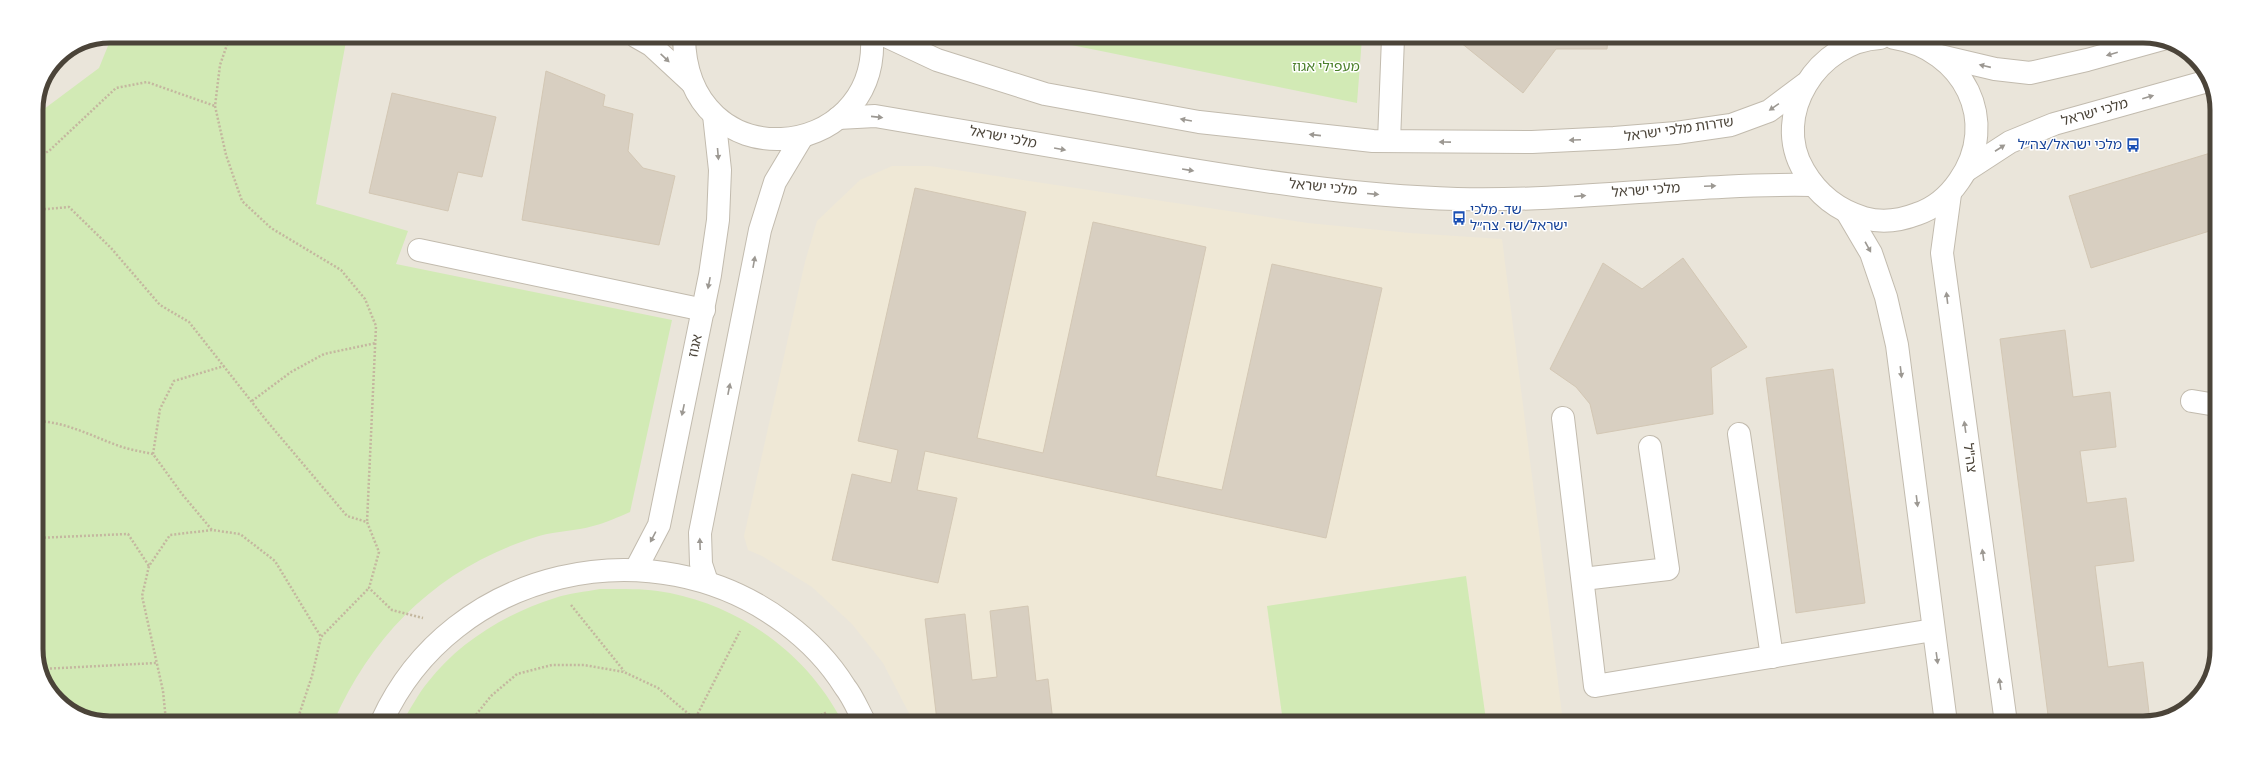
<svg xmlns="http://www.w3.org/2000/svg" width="2253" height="759" viewBox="0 0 2253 759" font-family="Overpass,'Noto Sans Hebrew',sans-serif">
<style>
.residential{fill:#eae5da}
.education{fill:#efe8d6}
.green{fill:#d2eab5}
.building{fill:#d8cfc1;stroke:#d3c7b4}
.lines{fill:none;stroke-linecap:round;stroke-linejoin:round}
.minor-casing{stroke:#c2bbae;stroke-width:24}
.path{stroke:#c4b79f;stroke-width:2.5;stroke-dasharray:2 2;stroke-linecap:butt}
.minor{stroke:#fff;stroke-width:22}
.oneway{fill:#9c9892}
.labels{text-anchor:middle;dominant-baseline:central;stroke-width:3;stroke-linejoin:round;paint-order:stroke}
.park-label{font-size:14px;fill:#4a7f2a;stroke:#fff}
.street-label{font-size:14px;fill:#4b4439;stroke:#fff}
.transit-label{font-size:14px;fill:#164399;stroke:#fff;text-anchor:end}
.rim{fill:none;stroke:#4b4439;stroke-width:5}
</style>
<rect width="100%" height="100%" fill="#f6f3ec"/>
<path class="residential" d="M110,36L2162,39L2202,65L2217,105L2214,668L2188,708L2143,723L91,720L51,694L36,654V110L42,82L58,58L82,42Z"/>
<path class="education" d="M892,166H930L1308,223L1410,233L1502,239L1563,722L913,721L883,663L852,624L812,587L762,556L748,550L744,536L805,262L817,221L860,180Z"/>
<g class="green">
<path d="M112,36H347L316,204L408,231L396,264L672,320L630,512C618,517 606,523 593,526C576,531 557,531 539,536C443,565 374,630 334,721L91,720L51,694L36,654V115L99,68Z"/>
<path d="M1032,37L1362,38L1357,103Z"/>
<path d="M1466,576L1486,720L1471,722H1283L1267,606Z"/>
<path d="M600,589C623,589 647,588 670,593C743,608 807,654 842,721H403C411,708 418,694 428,682C459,642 507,613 555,598C569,593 585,592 600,589Z"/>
</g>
<g class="building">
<path d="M1455,38H1608L1607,49H1556L1523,93Z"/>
<path d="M546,71L605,95L603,106L633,114L628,151L643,168L675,176L659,245L522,220Z"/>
<path d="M392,93L496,117L482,177L458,172L448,211L369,193Z"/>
<path d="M2217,151L2216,229L2091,268L2069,196Z"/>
<path d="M915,188L1026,212L977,438L1043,453L1093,222L1206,247L1156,476L1222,490L1272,264L1382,288L1326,538L925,451L917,490L957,498L938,583L832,560L852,474L891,483L898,450L858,441Z"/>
<path d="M1683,258L1747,347L1711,368L1713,414L1597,434L1590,404L1576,387L1550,369L1603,263L1642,289Z"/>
<path d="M2065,330L2073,397L2110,392L2116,447L2080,451L2087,503L2126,498L2134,561L2095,566L2108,667L2143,662L2150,721L2133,723H2049L2000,339Z"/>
<path d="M1833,369L1865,603L1796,613L1766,378Z"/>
<path d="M1028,606L1036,681L1048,679L1053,722L937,721L925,619L965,614L972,680L997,677L990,611Z"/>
</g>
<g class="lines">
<defs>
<g id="minor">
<path d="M637,37L651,45L691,82"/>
<path d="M684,37C686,181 879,165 872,37"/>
<path d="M888,37L937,60L1045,94L1199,122L1373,141L1532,142L1614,138L1676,133L1731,125L1769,111L1805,84"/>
<path d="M1880,38C1819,41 1770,114 1804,171C1818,195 1837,210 1864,218C1882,223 1899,221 1917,214C1935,208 1948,197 1959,181C2001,121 1963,49 1894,38"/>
<path d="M1940,56L1995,69L2030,73L2087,60L2163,39"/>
<path d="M838,118L875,116C966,132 1058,148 1151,163C1252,180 1354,196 1457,199C1576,202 1693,183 1812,185"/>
<path d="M1389,141L1393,38"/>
<path d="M1967,170L2010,142L2054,124L2208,81"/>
<path d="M1950,194L1942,253L2006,723"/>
<path d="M1848,214L1871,253L1886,297L1897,345L1946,723"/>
<path d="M419,250L704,310"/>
<path d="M2192,401L2216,405"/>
<path d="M1563,418L1595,686L1933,630"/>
<path d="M1739,434L1772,657"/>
<path d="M636,569L659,525L710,275L718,220L720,170L714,115"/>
<path d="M1583,579L1668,569L1650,447"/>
<path d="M707,582L701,564L700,533L760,230L775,182L802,137"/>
<path d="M382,721C452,568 653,524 785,623C808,640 830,663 845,687C853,697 858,710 864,721"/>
</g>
</defs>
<use href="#minor" class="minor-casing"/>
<g class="path">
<path d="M230,36L220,65L215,106L226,155L242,201L271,228L341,270L365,299L376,326L367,522"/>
<path d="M36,159L50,150L116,88L147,82L215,106"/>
<path d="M36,210L69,207L111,248L160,305L189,322L266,420L347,516L367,522L379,552L369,588L392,610L423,618"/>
<path d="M252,401L291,372L324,354L376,343"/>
<path d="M36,421C68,422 93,437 122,447C132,450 143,452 153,454L182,494L212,530"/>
<path d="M153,454L160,409L174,381L224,366"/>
<path d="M36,538L128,534L149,566"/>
<path d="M571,605L624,671"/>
<path d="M42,669L156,663"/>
<path d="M166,721L163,691L142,596L149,566L170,535L212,530L240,534L275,561L321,637"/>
<path d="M297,721L312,676L321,637L369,588"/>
<path d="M471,721L491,696L517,674L552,665H584L624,672L658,688L697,721"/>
<path d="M549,721L592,715L643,721"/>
<path d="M694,721L740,631"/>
<path d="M810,721L827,712"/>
</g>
<use href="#minor" class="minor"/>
</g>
<defs><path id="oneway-solid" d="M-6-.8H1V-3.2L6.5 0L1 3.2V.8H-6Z"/></defs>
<g class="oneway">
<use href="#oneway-solid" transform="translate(2112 54) rotate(164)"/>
<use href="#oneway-solid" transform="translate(665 58) rotate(43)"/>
<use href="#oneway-solid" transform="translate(1985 66) rotate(-167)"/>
<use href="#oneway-solid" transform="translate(2148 97) rotate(-16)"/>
<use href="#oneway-solid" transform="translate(1774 107) rotate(145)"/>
<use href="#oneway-solid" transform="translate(877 117) rotate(6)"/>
<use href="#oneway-solid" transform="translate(1186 120) rotate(-170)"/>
<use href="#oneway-solid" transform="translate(1315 135) rotate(-174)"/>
<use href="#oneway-solid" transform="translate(1575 140) rotate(178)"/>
<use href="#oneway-solid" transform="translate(1445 142) rotate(-179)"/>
<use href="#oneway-solid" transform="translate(2000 148) rotate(-33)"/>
<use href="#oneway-solid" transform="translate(1060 149) rotate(10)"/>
<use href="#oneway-solid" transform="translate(718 154) rotate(85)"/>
<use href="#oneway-solid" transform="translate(1188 170) rotate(9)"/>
<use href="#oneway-solid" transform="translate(1710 186) rotate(-3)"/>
<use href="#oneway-solid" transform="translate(1373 194) rotate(5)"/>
<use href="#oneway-solid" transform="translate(1580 196) rotate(-5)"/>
<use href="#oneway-solid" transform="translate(1868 247) rotate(61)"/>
<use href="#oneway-solid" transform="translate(754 262) rotate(-80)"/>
<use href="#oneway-solid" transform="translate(709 283) rotate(101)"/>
<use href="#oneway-solid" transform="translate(1947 298) rotate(-97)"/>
<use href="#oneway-solid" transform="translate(1901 372) rotate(83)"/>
<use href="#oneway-solid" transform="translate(729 389) rotate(-79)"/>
<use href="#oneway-solid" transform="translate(683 410) rotate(102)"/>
<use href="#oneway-solid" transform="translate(1965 427) rotate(-98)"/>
<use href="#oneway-solid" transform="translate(1917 501) rotate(83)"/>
<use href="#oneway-solid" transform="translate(653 537) rotate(118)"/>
<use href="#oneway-solid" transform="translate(700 544) rotate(-92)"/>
<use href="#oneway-solid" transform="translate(1983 555) rotate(-98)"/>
<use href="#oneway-solid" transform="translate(1937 658) rotate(82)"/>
<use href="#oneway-solid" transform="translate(2000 684) rotate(-98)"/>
</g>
<defs>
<symbol id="bus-bare" viewBox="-9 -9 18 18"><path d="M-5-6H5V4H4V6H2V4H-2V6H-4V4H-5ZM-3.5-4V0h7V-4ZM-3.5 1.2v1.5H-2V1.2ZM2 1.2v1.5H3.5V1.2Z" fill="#1a4fb4" stroke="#fff" stroke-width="2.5" paint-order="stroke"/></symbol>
</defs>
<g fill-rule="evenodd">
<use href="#bus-bare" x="2123" y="135" width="20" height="20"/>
<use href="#bus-bare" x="1449" y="208" width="20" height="20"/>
</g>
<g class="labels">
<g class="park-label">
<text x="1326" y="67">מעפילי אגוז</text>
</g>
<g class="street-label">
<text transform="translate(2095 113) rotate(-16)">מלכי ישראל</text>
<text transform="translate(1679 130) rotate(-8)">שדרות מלכי ישראל</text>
<text transform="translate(1003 138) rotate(11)">מלכי ישראל</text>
<text transform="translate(1323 188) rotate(6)">מלכי ישראל</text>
<text transform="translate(1646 191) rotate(-4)">מלכי ישראל</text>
<text transform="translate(696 346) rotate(-78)">אגוז</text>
<text transform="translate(1969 458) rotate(82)">צה"ל</text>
</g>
<g class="transit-label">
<text x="2122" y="145">מלכי ישראל/צה״ל</text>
<text x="1470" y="210" text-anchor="start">שד. מלכי<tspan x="1470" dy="16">ישראל/שד. צה״ל</tspan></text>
</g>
</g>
<path d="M0 0H2253V759H0ZM110 43H2143A67 67 0 0 1 2210 110V649A67 67 0 0 1 2143 716H110A67 67 0 0 1 43 649V110A67 67 0 0 1 110 43Z" fill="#fff" fill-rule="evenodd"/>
<path class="rim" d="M110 43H2143A67 67 0 0 1 2210 110V649A67 67 0 0 1 2143 716H110A67 67 0 0 1 43 649V110A67 67 0 0 1 110 43Z"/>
</svg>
